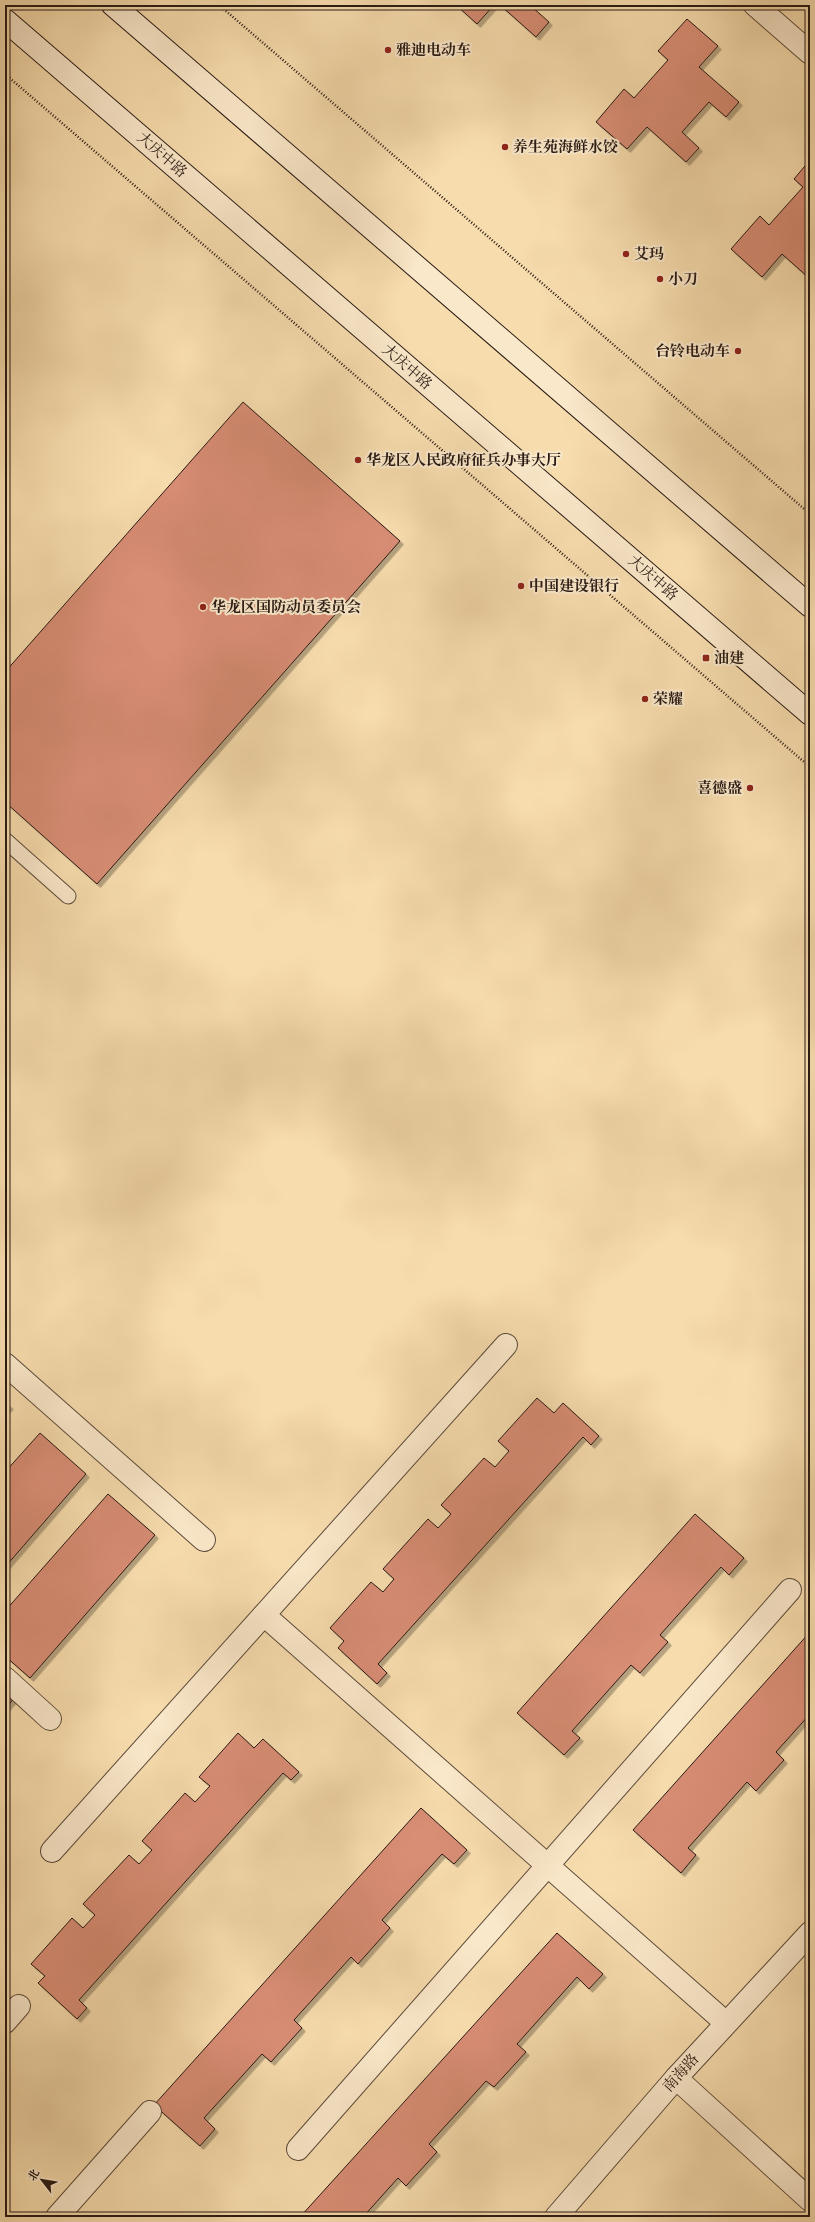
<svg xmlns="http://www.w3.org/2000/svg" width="815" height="2222" viewBox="0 0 815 2222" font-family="'IM FELL English','Noto Serif SC',serif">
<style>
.building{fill:#d88d74;stroke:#291a14;filter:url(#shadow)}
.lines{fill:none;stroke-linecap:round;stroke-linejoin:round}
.service-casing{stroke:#5c4a3a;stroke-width:17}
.minor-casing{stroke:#5c4a3a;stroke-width:24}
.tertiary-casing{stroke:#5c4a3a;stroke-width:24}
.secondary-casing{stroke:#291a14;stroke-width:24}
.path{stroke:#291a14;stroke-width:2.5;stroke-dasharray:1 2;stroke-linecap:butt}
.service{stroke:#fae8ca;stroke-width:15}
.minor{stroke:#fae8ca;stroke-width:22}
.tertiary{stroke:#fae8ca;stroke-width:22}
.secondary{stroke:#fae8ca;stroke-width:22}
.poi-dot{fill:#8f2418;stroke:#fae8ca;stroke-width:1.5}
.labels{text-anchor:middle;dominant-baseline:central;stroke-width:4;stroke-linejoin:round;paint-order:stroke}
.poi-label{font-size:15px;font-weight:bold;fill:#291a14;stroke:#fae8ca;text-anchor:start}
.street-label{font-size:15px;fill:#291a14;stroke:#fae8ca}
</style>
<defs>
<filter id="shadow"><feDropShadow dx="3.5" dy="3.5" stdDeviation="0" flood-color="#0004"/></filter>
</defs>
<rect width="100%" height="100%" fill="#f7dcad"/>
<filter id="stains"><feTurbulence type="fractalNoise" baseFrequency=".005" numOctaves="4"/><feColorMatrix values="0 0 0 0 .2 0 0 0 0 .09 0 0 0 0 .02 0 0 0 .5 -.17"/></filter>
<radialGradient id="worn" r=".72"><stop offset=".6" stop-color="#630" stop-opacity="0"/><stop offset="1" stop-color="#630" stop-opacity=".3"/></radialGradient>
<g class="building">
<path d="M456,5H494L477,24Z"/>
<path d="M500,5H534L532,7L549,22L536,37Z"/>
<path d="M687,19L718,46L699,67L739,102L726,117L709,102L682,132L699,148L686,162L647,127L627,149L596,122L624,89L634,98L668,60L658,51Z"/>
<path d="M810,160V279L782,254L762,277L731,249L760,216L769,225L803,187L794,179Z"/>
<path d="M243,402L400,541L97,884L5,802V672Z"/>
<path d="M537,1398L554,1413L563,1403L599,1436L591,1445L583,1437L378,1664L387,1673L377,1684L338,1648L344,1641L330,1628L371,1582L383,1592L394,1579L383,1569L428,1519L438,1528L451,1514L441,1505L484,1458L495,1467L509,1451L498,1441Z"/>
<path d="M5,1402L10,1406L5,1411Z"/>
<path d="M40,1433L86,1474L5,1567V1472Z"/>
<path d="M108,1494L155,1535L30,1678L5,1656V1611Z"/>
<path d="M695,1514L744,1558L729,1575L721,1567L660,1635L668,1642L640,1673L631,1665L572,1731L580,1738L564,1755L517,1713Z"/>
<path d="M810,1632V1714L776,1752L784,1760L756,1791L747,1782L688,1848L696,1855L681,1873L633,1830Z"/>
<path d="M5,1686L16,1696L5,1709Z"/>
<path d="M238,1733L254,1748L263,1739L299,1772L291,1780L283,1773L79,2000L87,2008L77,2019L38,1983L45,1976L31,1964L72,1918L83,1928L95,1915L83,1904L129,1855L139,1864L152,1850L142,1841L185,1793L195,1802L210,1786L199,1777Z"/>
<path d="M421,1808L467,1850L454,1864L442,1854L382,1920L390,1928L358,1964L351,1957L294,2020L302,2028L271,2062L262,2054L204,2118L215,2129L200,2146L154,2105Z"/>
<path d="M557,1933L603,1974L589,1989L577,1977L517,2044L526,2052L494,2087L486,2081L429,2144L437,2152L406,2186L398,2178L363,2217H300Z"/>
</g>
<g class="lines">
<defs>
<path id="service" d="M5,840L68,896"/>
<g id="minor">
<path d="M755,5L810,53"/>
<path d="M5,1364L204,1540"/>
<path d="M264,1615L726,2023"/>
<path d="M5,1678L50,1719"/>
<path d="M52,1851L506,1345"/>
<path d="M5,2022L19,2006"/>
<path d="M676,2078L810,2200"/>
<path d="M298,2149L790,1590"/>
<path d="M57,2217L150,2112"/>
</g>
<path id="tertiary" d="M556,2217L676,2078L810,1933"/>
<g id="secondary">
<path d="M113,5L810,606"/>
<path d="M5,20L810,714"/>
</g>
</defs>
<use href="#service" class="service-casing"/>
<use href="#minor" class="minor-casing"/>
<use href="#tertiary" class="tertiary-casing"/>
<use href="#secondary" class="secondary-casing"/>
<g class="path">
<path d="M219,5L810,514"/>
<path d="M5,74L810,767"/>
</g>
<use href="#service" class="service"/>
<use href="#minor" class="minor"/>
<use href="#tertiary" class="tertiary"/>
<use href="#secondary" class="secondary"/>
</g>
<g class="poi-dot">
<circle cx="388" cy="50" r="4"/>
<circle cx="505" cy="147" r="4"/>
<circle cx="626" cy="254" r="4"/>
<circle cx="660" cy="279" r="4"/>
<circle cx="738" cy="351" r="4"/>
<circle cx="358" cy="460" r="4"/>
<circle cx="521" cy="586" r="4"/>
<circle cx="203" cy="607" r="4"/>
<rect x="702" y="654" width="8" height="8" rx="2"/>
<circle cx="645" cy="699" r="4"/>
<circle cx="750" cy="788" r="4"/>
</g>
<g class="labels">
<g class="poi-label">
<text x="396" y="50">雅迪电动车</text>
<text x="513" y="147">养生苑海鲜水饺</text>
<text x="634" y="254">艾玛</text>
<text x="668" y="279">小刀</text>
<text x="730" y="351" text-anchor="end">台铃电动车</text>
<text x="366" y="460">华龙区人民政府征兵办事大厅</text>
<text x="529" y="586">中国建设银行</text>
<text x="211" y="607">华龙区国防动员委员会</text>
<text x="714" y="658">油建</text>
<text x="653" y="699">荣耀</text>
<text x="742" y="788" text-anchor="end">喜德盛</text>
</g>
<g class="street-label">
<text transform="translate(162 155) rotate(41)">大庆中路</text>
<text transform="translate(407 367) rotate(41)">大庆中路</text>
<text transform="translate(653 578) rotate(41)">大庆中路</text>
<text transform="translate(681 2073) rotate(-48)">南海路</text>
</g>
</g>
<rect width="815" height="2222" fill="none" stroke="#f7dcad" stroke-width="20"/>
<rect x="6" y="6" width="803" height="2210" fill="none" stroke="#291a14" stroke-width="2"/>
<rect x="10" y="10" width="795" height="2202" fill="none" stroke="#291a14"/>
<g transform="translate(42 2180) rotate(301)" stroke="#fae8ca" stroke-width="3" paint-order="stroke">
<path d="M0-3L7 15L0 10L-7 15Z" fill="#291a14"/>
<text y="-6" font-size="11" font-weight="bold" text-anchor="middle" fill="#291a14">北</text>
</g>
<rect width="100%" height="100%" filter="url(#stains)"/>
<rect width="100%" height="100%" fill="url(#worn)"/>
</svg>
